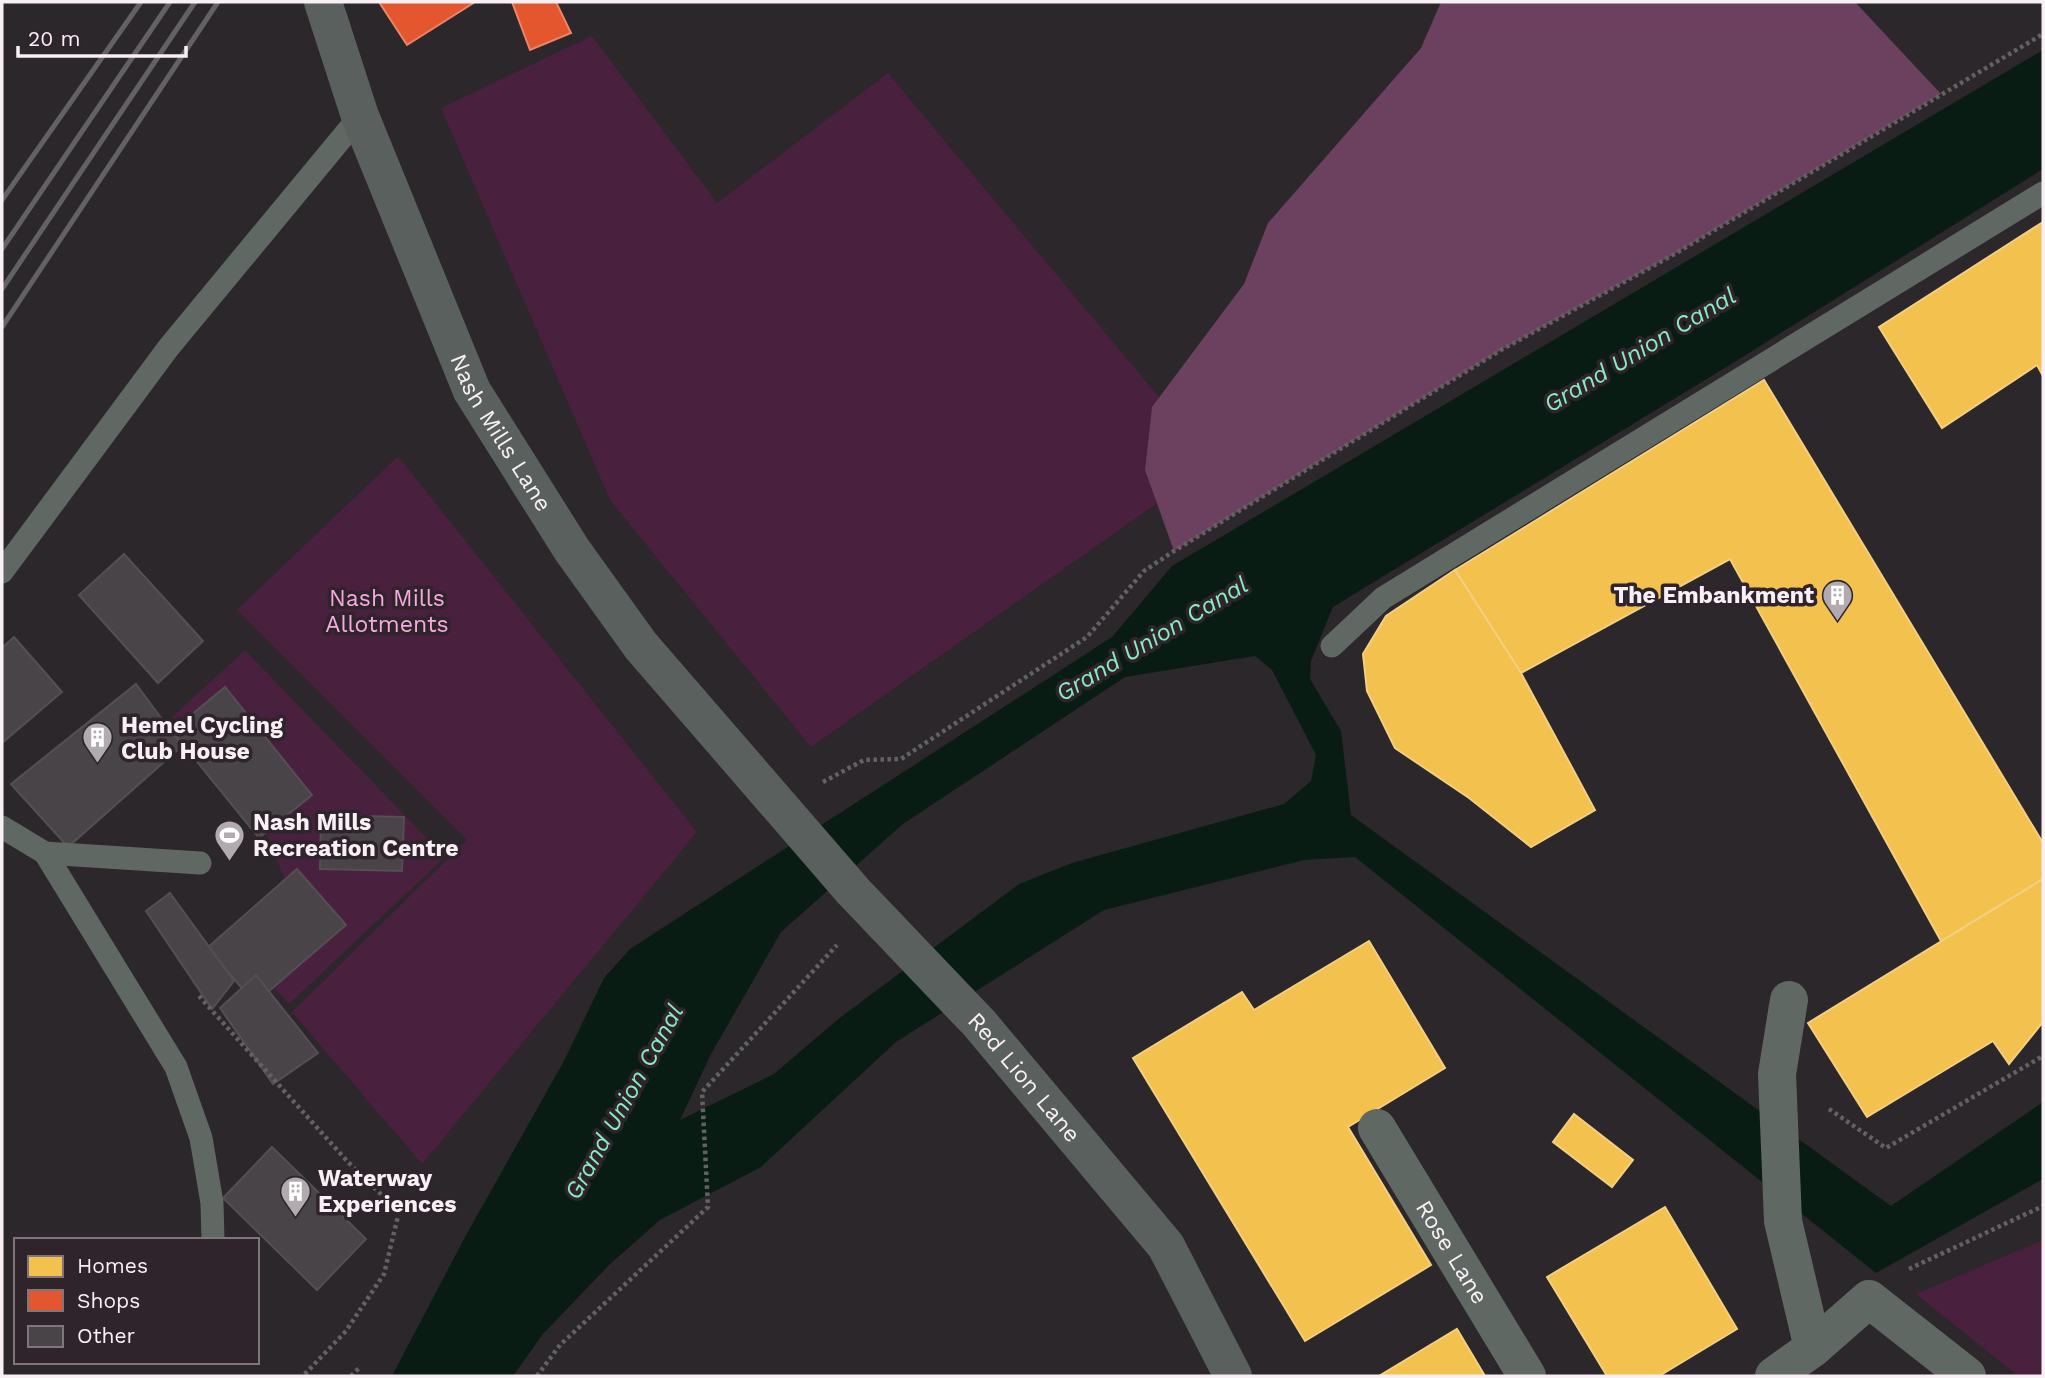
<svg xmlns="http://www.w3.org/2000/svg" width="2045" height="1378" viewBox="0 0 2045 1378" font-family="'Work Sans',sans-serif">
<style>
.green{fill:#49203e}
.forest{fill:#6c405f}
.water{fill:#091c14;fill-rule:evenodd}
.homes{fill:#f2c14e;stroke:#f4cf80;stroke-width:2}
.shops{fill:#e4572e;stroke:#ea856a;stroke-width:2}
.building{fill:#494448;stroke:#544f53;stroke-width:2}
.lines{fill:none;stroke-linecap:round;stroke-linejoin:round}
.path{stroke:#616362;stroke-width:4.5;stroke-dasharray:3.5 3.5;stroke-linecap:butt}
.lane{stroke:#606864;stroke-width:23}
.street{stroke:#606864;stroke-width:38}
.secondary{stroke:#5a605e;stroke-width:38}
.rail{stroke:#626262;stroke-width:5}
.labels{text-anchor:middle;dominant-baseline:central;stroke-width:7;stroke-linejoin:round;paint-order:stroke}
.street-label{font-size:23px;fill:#f8f0f5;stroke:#2f242c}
.poi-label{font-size:23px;font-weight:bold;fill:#f8f0f5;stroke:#2f242c;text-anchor:start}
.park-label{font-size:23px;fill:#f7a8de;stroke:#2f242c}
.water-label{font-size:24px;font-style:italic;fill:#88edc1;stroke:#2f242c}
</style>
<rect width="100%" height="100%" fill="#2c272b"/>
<g class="green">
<path d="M592,36L717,203L888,73L1214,463L811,747L610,500L441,108Z"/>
<path d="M398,456L697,832L422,1164L292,1012L467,840L237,610Z"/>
<path d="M245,650L445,857L289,1004L227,940L287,885L263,826L172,717Z"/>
<path d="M2043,1240V1376H2018L1916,1294Z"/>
</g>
<path class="forest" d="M1441,2H1855L1941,94L1671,256L1501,350L1174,551L1145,470L1152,407L1244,284L1268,223L1421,48Z"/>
<path class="water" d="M2043,50V169L1741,358L1333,607L1311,661L1310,679L1341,731L1351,815L1891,1206L2043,1102V1179L1876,1273L1355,857L1304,860L1104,910L896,1042L761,1167L660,1220L609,1265L543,1334L513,1376H392L465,1237L564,1061L604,978L630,949L1112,637L1172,566ZM1255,656L1272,670L1316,755L1311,781L1284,804L1072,863L1019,884L837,1020L774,1074L680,1120L711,1054L781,932L903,824L1125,677Z"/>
<g class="homes">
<path d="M2043,222V376L2037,365L1942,428L1879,327Z"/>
<path d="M1764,380L2043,843V879L1941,941L1730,559L1521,673L1455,570Z"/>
<path d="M1455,570L1521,673L1595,810L1531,847L1469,798L1395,748L1367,691L1363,654L1386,616Z"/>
<path d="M2043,879V1022L2009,1064L1993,1041L1867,1117L1808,1023Z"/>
<path d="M1369,941L1445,1068L1348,1127L1431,1265L1305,1341L1133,1058L1242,992L1254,1010Z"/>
<path d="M1574,1114L1633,1160L1612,1187L1553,1142Z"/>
<path d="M1665,1207L1737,1329L1659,1376H1607L1547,1277Z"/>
<path d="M1457,1329L1485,1376H1379Z"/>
</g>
<g class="shops">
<path d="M379,2H475L407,45Z"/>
<path d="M512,2H556L571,33L530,50Z"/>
</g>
<g class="building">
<path d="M124,554L203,641L158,683L79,595Z"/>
<path d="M14,637L62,692L2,743V648Z"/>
<path d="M136,684L182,746L68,847L11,784Z"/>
<path d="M225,687L312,795L259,838L172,731Z"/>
<path d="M321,815L404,817L402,871L320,869Z"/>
<path d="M297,869L346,925L255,1003L207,948Z"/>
<path d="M170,893L234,981L212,1009L146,911Z"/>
<path d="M256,975L318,1053L273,1084L220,1008Z"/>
<path d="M272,1147L366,1239L317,1290L223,1198Z"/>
</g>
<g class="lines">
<g class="path">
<path d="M823,782L864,760L901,759L1087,637L1144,571L1174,551L1501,350L1671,256L2043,34"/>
<path d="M199,996L347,1161L399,1212L384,1274L346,1331L303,1376"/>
<path d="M1829,1109L1886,1148L2043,1056"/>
<path d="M1909,1269L2043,1206"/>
<path d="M351,1376L360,1367"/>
<path d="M537,1376L560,1345L708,1207L702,1092L837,945"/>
</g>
<g class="lane">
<path d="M2,572L169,347L360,116"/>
<path d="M1332,646L1383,598L2043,193"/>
<path d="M2,827L45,853L200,863"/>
<path d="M45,853L176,1067L201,1138L212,1203L213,1240"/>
</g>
<g class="street">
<path id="s1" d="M1377,1128L1527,1376"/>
<path d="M1813,1348L1869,1299L1967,1376"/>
<path d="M1774,1376L1813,1348L1783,1221L1777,1074L1789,1000"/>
</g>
<path class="secondary" id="s2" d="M323,2L360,116L472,391L572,550L641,646L853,891L979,1023L1166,1246L1233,1376"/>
<g class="rail">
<path d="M2,200L141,2"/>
<path d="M2,249L170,2"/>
<path d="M2,289L195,2"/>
<path d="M2,327L218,2"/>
</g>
</g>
<defs>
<symbol id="building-pin" viewBox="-11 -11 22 30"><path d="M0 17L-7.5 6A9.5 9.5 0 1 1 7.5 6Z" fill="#b1aaae" stroke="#2f242c"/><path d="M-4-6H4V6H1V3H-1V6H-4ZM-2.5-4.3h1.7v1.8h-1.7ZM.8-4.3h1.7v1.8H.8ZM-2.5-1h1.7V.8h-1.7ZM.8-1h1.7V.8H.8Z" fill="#fff"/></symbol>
<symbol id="stadium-pin" viewBox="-11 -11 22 30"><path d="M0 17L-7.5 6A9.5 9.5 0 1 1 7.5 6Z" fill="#b1aaae" stroke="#2f242c"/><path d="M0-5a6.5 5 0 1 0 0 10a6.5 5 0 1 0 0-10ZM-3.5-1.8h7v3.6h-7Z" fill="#fff"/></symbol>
</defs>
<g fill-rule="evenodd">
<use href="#building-pin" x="1820" y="578" width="35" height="47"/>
<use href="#building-pin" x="80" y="720" width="35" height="47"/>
<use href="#stadium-pin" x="212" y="818" width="35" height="47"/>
<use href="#building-pin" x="278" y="1174" width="35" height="47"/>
</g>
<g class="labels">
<g class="street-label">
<text stroke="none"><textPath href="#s2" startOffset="467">Nash Mills Lane</textPath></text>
<text stroke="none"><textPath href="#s2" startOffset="1300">Red Lion Lane</textPath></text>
<text stroke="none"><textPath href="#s1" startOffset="145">Rose Lane</textPath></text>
</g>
<g class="poi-label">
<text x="1814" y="595" text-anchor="end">The Embankment</text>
<text x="121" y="725">Hemel Cycling<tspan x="121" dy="26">Club House</tspan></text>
<text x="253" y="822">Nash Mills<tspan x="253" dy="26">Recreation Centre</tspan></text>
<text x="318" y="1178">Waterway<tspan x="318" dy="26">Experiences</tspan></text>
</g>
<g class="park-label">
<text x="387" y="598">Nash Mills<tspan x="387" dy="26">Allotments</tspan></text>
</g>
<g class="water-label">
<text transform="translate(1640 350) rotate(-31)">Grand Union Canal</text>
<text transform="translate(1152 639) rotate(-31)">Grand Union Canal</text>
<text transform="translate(624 1102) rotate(-61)">Grand Union Canal</text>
</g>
</g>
<rect width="2045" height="1378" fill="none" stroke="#f8f0f5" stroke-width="7"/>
<rect x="14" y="1238" width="245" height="126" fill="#2f242c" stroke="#7f767c" stroke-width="2"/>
<rect x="28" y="1256" width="35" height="21" fill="#f2c14e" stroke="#7f767c" stroke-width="2"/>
<text x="77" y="1273" font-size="21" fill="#f8f0f5">Homes</text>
<rect x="28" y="1290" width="35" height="21" fill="#e4572e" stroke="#7f767c" stroke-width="2"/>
<text x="77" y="1308" font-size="21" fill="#f8f0f5">Shops</text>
<rect x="28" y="1326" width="35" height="21" fill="#494448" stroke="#7f767c" stroke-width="2"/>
<text x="77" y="1343" font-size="21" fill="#f8f0f5">Other</text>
<path d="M18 46v10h168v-10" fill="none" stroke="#f8f0f5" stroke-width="3.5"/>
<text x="28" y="46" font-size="21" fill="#f8f0f5" stroke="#2f242c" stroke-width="5" paint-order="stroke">20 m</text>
</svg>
